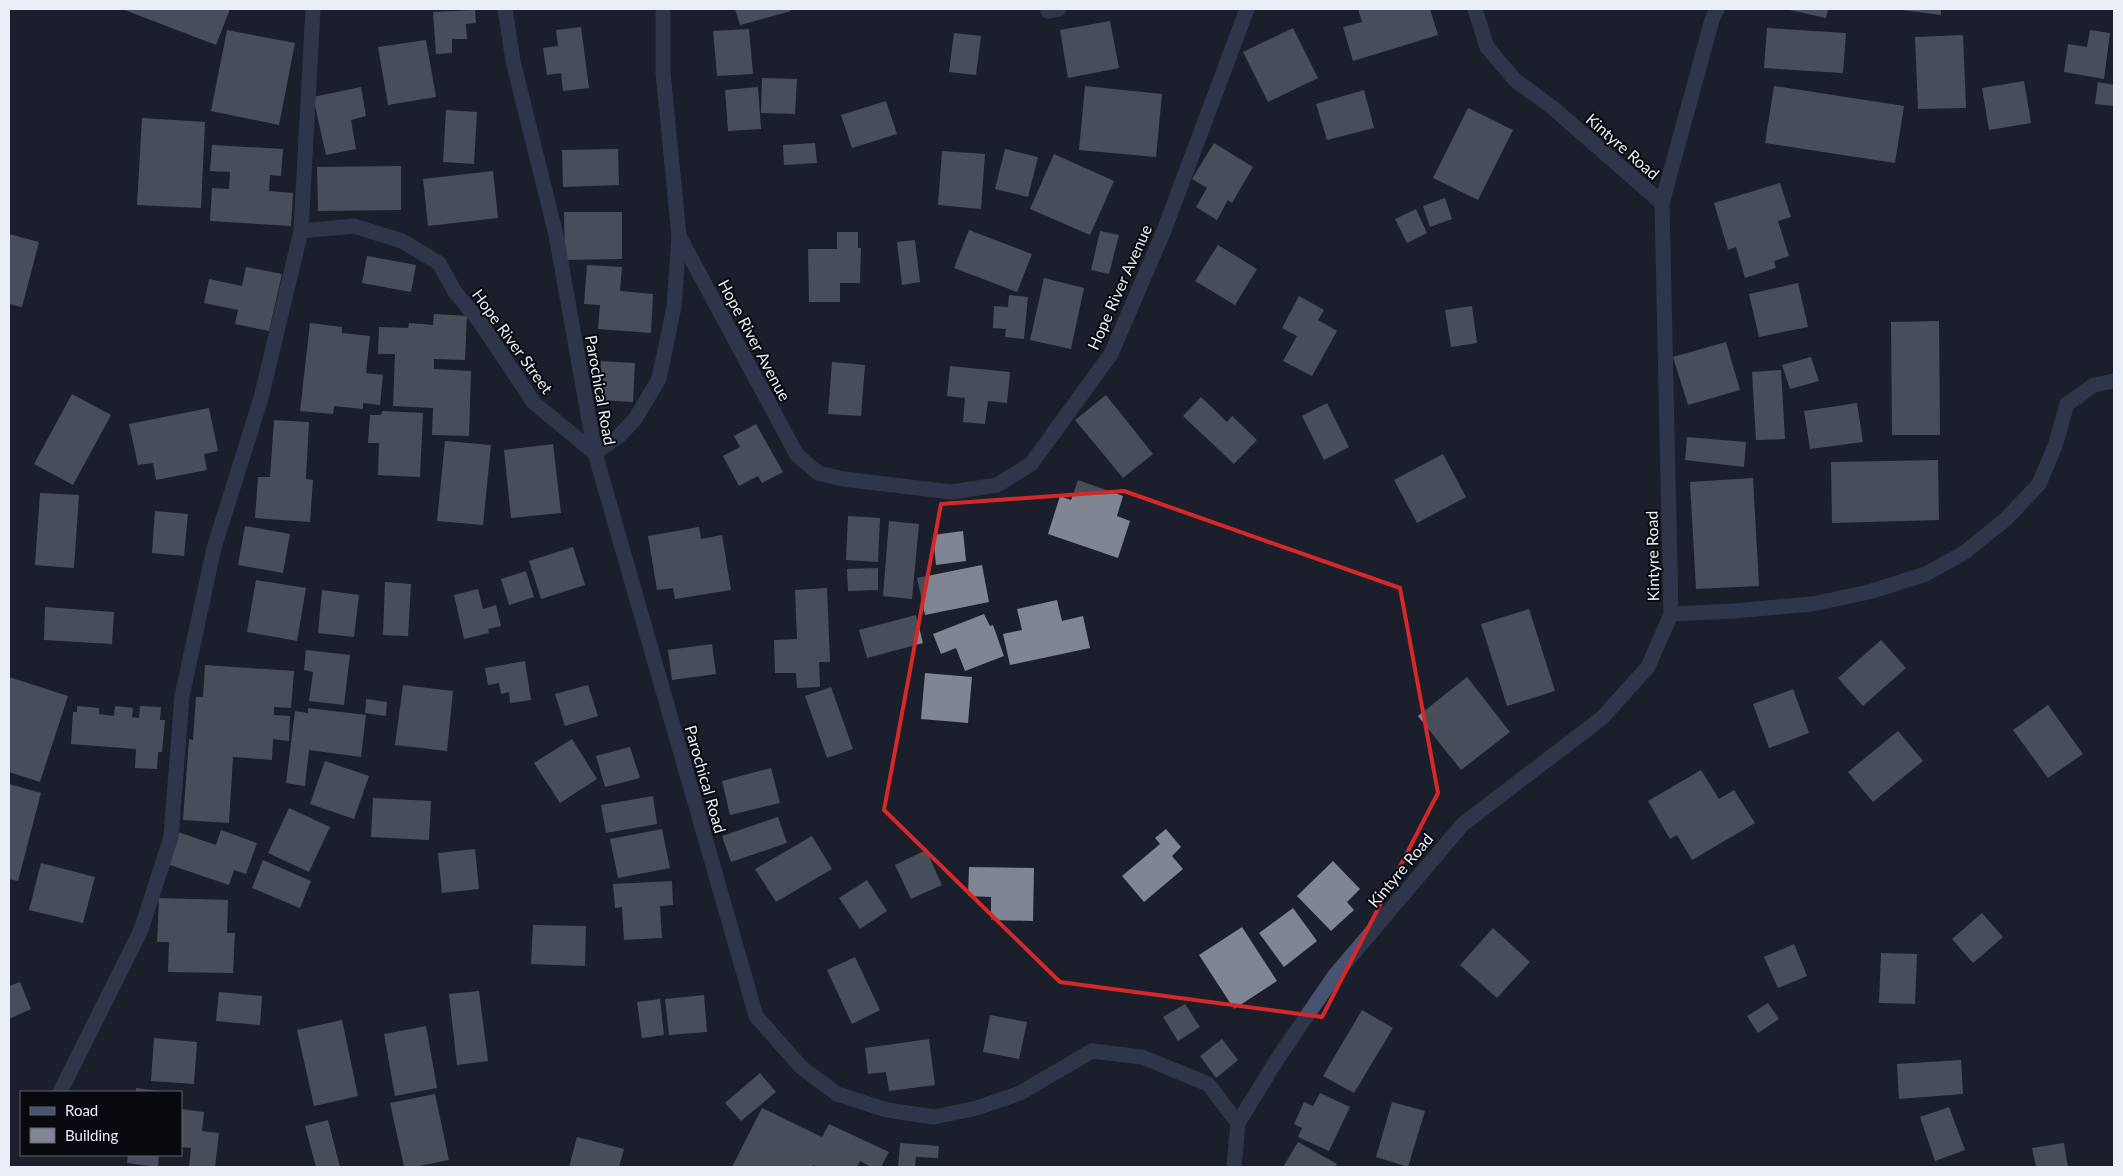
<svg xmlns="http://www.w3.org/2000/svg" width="2123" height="1176" viewBox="0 0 2123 1176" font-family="Lato,sans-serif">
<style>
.building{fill:#7f8593}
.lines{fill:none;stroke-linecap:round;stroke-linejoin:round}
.minor{stroke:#485371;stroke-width:15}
.marked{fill:none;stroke:#d62828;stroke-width:4;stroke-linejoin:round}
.labels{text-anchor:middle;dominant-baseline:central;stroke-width:4;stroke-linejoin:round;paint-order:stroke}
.street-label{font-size:16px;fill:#eaeef6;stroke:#07090e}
</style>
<rect width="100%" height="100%" fill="#1b1f2b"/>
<g class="building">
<path d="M122,9H230L216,45Z"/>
<path d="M735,9H790L791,11L740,25Z"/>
<path d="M1358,9H1430L1438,35L1353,61L1343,27L1362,22Z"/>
<path d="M1785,9H1828L1826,18Z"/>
<path d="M1894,9H1941V15Z"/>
<path d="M475,10L476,23L466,24L467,39H452V53L436,54L433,12Z"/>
<path d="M1110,21L1119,68L1068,78L1060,30Z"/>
<path d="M581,27L589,88L563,91L561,73L547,75L543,48L558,46L556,30Z"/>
<path d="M1293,28L1318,78L1268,102L1243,52Z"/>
<path d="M1767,28L1846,33L1843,73L1764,68Z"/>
<path d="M749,29L753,74L717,76L713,31Z"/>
<path d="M227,30L295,43L279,125L211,111Z"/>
<path d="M2090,30L2110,33L2104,79L2064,72L2068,44L2087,47Z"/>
<path d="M954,33L981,36L976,75L949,72Z"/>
<path d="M1963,35L1966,108L1918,109L1915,37Z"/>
<path d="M426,40L436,97L388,105L378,47Z"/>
<path d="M762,78L797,79L795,114L761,113Z"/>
<path d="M2024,81L2031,123L1989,130L1982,88Z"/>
<path d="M2098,82L2114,85V106L2095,104Z"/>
<path d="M1085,86L1162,94L1156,157L1079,150Z"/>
<path d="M1774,86L1904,106L1895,163L1765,143Z"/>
<path d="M361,87L366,116L351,120L356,149L326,155L313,97Z"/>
<path d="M758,87L761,129L728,131L725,90Z"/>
<path d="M1364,90L1374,128L1327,140L1316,104Z"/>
<path d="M886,101L897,134L852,148L841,115Z"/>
<path d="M1468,108L1513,130L1478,200L1433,178Z"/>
<path d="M446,110L477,112L474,164L443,162Z"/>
<path d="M142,118L205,122L201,208L137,205Z"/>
<path d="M815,143L817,163L784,165L783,145Z"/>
<path d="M1214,143L1253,167L1232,203L1228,200L1217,220L1196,207L1207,188L1192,179Z"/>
<path d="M212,145L283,149L281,176L270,175L269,191L293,193L291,226L210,221L212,188L229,189L230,172L210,171Z"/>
<path d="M618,149L619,185L563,187L562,150Z"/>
<path d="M1005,149L1038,157L1028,197L995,189Z"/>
<path d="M942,151L985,154L981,209L938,205Z"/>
<path d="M1054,154L1114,181L1090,235L1030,209Z"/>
<path d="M401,166V210L318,211L317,167Z"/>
<path d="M493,171L498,218L428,226L423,179Z"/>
<path d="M1780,183L1791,217L1778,221L1789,256L1774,261L1776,268L1745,278L1736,247L1728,250L1714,203Z"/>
<path d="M1445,198L1452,219L1430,227L1423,206Z"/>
<path d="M1416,209L1427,233L1407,243L1395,219Z"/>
<path d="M564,212H622V259L565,260Z"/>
<path d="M969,230L1032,254L1017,292L954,268Z"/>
<path d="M1100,231L1119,235L1109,274L1091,270Z"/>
<path d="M837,232H858V248H861L860,283H840V302H809L808,249H837Z"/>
<path d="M9,234L39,242L22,307L9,304Z"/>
<path d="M915,240L920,282L902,285L897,242Z"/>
<path d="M1218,245L1257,269L1235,305L1195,281Z"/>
<path d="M367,256L416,265L411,292L362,283Z"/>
<path d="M587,265L622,267L620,291L653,294L651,333L598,329L600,305L584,304Z"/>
<path d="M246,267L282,274L269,331L235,324L238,310L204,303L209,279L242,286Z"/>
<path d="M1044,278L1084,288L1071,349L1030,340Z"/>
<path d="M1798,283L1808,327L1759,337L1749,294Z"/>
<path d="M1009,295L1028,297L1024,339L1005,337L1006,329L993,328L994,306L1008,307Z"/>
<path d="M1299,296L1324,310L1318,320L1337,331L1312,376L1283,361L1297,336L1282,328Z"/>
<path d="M1472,306L1477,343L1451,347L1445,310Z"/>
<path d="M434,314L467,316L465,360L434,359V369L471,371L469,436L432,435L433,408L393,406L395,354H378L379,327L408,328L409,323L433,325Z"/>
<path d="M1939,321L1940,435H1892L1891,322Z"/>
<path d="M310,323L342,327V333L370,336L366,373L383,375L380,405L363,403V409L334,406L333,414L300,411Z"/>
<path d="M1726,342L1740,390L1688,405L1673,357Z"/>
<path d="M1811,357L1819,381L1790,389L1782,365Z"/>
<path d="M601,361L635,363L633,402L599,400Z"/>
<path d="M832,362L865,365L861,416L828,414Z"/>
<path d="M950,366L1010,372L1007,403L988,401L985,424L963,422L965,398L947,396Z"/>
<path d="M1781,370L1785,439L1756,440L1752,372Z"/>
<path d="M72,394L111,415L73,485L34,464Z"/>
<path d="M1106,395L1153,454L1123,478L1075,420Z"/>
<path d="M1201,397L1227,422L1232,416L1257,440L1234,464L1183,416Z"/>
<path d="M1327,403L1349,447L1324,460L1302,416Z"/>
<path d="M1857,403L1863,442L1810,449L1804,411Z"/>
<path d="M209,408L218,451L204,454L207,470L156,480L153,463L138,465L129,424Z"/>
<path d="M382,411L423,413L420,477L378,475L379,443H368L370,415H381Z"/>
<path d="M274,420L309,422L306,479L313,480L310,522L255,518L258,477H270Z"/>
<path d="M756,424L783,472L762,483L758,476L739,486L723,456L740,447L734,436Z"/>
<path d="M1687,437L1746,442L1744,467L1685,460Z"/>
<path d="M445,441L491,445L483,525L437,521Z"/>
<path d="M553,444L561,513L511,518L504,450Z"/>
<path d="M1443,454L1466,497L1417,523L1394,480Z"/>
<path d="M1938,460L1939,520L1832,523L1831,462Z"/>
<path d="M1753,478L1759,586L1696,589L1690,482Z"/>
<path d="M1078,480L1123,496L1117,516L1130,521L1118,558L1048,534L1060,496L1071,500Z"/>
<path d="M40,493L79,495L74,568L35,565Z"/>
<path d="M155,511L188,514L184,556L152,553Z"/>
<path d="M848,516L880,518L878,562L846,560Z"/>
<path d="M889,521L919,524L912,599L883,596Z"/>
<path d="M245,526L290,534L283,573L238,565Z"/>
<path d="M699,527L701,539L722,535L731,590L675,599L673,588L657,590L648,536Z"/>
<path d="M963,531L966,561L936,565L933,535Z"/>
<path d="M573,547L585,585L541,599L529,561Z"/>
<path d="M982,565L989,602L925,615L917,578Z"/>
<path d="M878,568V590L848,591L847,569Z"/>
<path d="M526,571L534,597L509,605L501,579Z"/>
<path d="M256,580L306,588L297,641L247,632Z"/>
<path d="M385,582L411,584L408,636L383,635Z"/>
<path d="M827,588L830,662H819L820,687L797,688L796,673H775L774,640L797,639L795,590Z"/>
<path d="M478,589L483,609L496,605L501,626L488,629L489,633L464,639L454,595Z"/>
<path d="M322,590L359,595L354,637L318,633Z"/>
<path d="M1057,600L1062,621L1083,616L1090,648L1010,665L1003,634L1022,630L1017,609Z"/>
<path d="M45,607L114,612L112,644L44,640Z"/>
<path d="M1529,609L1555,691L1507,706L1481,624Z"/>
<path d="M984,614L990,626L993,625L1004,656L965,671L956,648L941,654L933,634Z"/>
<path d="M916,615L923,643L867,658L859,630Z"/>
<path d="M1881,640L1906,668L1863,706L1838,678Z"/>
<path d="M712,644L716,674L672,680L668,650Z"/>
<path d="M306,650L350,655L344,705L309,701L313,672L304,670Z"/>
<path d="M525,661L531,700L510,703L509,692L501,694L499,683L488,685L485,668Z"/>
<path d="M205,665L294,671L291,708L274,707V715L290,716L289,741L273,739L272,760L233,757L229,823L183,820L189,739L193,740L196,697H203Z"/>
<path d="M925,673L972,677L968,723L921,719Z"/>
<path d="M9,677L68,696L40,782L9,772Z"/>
<path d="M1467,677L1510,732L1461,770L1418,716Z"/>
<path d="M403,685L453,691L447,751L395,745Z"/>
<path d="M588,685L598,716L565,726L555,694Z"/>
<path d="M831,687L853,749L827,758L805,696Z"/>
<path d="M1793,689L1809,733L1769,748L1753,704Z"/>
<path d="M366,699L387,702L386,716L365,713Z"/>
<path d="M2048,705L2083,754L2048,778L2013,730Z"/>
<path d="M77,706L99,708V714L114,716L115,706L133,708L132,717L139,718L140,706L161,707L160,720H165L162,752H158L157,769L135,768L136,749L71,744L73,712H77Z"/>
<path d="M308,708L366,715L361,757L309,750L305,786L286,783L295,711L308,713Z"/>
<path d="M1898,731L1923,761L1873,802L1848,772Z"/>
<path d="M572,739L597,779L560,803L534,763Z"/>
<path d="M630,747L640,778L605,787L596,756Z"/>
<path d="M325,761L369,776L354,819L310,804Z"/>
<path d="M771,768L780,803L730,815L722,781Z"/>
<path d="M1701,770L1719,799L1734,790L1755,823L1692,860L1677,835L1670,839L1648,801Z"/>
<path d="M9,784L41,793L18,881L9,879Z"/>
<path d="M653,796L657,824L606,833L601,805Z"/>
<path d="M373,798L431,801L429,840L371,837Z"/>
<path d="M289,808L330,827L309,872L268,853Z"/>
<path d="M778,817L787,843L731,862L722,836Z"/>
<path d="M662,829L670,868L618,878L610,839Z"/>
<path d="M1166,829L1181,847L1172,856L1183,869L1144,902L1122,876L1160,844L1155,838Z"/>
<path d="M221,830L257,843L246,874L234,870L229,885L167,864L178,832L216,845Z"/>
<path d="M812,836L832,869L776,902L755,869Z"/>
<path d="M475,849L479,889L442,893L438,853Z"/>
<path d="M926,850L942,885L911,899L895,865Z"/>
<path d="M263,860L311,881L300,908L252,888Z"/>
<path d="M1333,861L1360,889L1347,902L1354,910L1331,931L1297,896Z"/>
<path d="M41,863L95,877L83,923L29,910Z"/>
<path d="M969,867L1034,868L1033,921L991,920V897L968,896Z"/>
<path d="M867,880L887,911L860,929L839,898Z"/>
<path d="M672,881L673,905L660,906L662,938L624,940L622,907L615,908L613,884Z"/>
<path d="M159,898L228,900L227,933H235L233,973L168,972L169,942H157Z"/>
<path d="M1293,908L1317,941L1284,967L1259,933Z"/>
<path d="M1982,913L2003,937L1973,963L1952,939Z"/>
<path d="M533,925L586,926L585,966L531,964Z"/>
<path d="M1242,927L1277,981L1234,1009L1199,955Z"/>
<path d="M1493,928L1530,962L1497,998L1460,965Z"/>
<path d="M1794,944L1807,976L1778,988L1764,957Z"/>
<path d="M1881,953L1917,954L1915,1004L1879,1003Z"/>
<path d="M855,957L880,1010L852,1024L827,970Z"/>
<path d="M20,982L31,1009L9,1019V986Z"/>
<path d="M479,991L488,1061L457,1065L449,994Z"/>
<path d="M219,992L262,996L260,1025L216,1021Z"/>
<path d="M704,995L707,1032L669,1035L665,999Z"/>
<path d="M660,999L664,1035L642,1038L637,1002Z"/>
<path d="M1768,1003L1779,1019L1758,1033L1747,1016Z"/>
<path d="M1185,1004L1200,1027L1178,1041L1163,1017Z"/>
<path d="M1362,1010L1393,1028L1354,1093L1323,1076Z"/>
<path d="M990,1015L1027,1022L1019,1059L983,1052Z"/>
<path d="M342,1020L358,1096L314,1106L297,1030Z"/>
<path d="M426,1026L437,1088L395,1096L384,1034Z"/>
<path d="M154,1038L197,1042L194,1084L151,1081Z"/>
<path d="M929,1039L935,1085L889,1091L886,1072L868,1074L865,1048Z"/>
<path d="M1222,1039L1238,1060L1216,1078L1200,1056Z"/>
<path d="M1961,1060L1963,1094L1899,1099L1897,1064Z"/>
<path d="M760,1073L776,1092L741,1121L725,1103Z"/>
<path d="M136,1088L158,1091V1092H136Z"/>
<path d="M1320,1093L1350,1107L1329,1151L1298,1137L1302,1128L1294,1124L1304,1102L1313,1106Z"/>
<path d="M435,1094L449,1160L414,1167H404L390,1103Z"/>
<path d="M1392,1102L1425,1111L1408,1167L1376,1157Z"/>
<path d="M1949,1107L1965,1150L1935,1161L1920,1117Z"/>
<path d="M762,1108L822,1137L829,1124L889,1152L881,1167H871L860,1161L857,1167H817L813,1165V1167H732Z"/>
<path d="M181,1109L204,1112L202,1131L219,1133L215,1167H189L191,1148L181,1147Z"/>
<path d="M328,1120L340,1167H316L305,1126Z"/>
<path d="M577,1137L624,1149L619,1167H569Z"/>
<path d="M1298,1142L1337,1164L1335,1167H1283Z"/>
<path d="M900,1143L939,1146L938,1158L916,1157L915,1167H898Z"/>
<path d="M2064,1143L2068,1167H2036L2032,1148Z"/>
<path d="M128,1155H159L158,1167L127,1163Z"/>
</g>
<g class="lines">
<g class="minor">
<path d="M505,9L513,61L556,235L595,453L756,1016L801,1067L837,1094L887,1110L934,1117L977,1108L1020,1093L1092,1051L1142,1057L1208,1084L1238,1123"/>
<path d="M1048,11L1059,9"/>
<path d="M1662,203L1712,20L1717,9"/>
<path d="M301,231L354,226L402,241L439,263L455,292L480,322L534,403L595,453L619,436L635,419L659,379L674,307L679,236L663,72V9"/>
<path d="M679,236L797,455L818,473L843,479L952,492L997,485L1031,464L1111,354L1163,233L1247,9"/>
<path d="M1671,614L1734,611L1812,604L1869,592L1926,574L1965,552L2006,519L2039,484L2055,446L2067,404L2094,385L2114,381"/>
<path d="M60,1092L141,930L171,837L182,696L214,548L261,398L301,231L313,9"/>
<path d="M1234,1167L1238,1123L1278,1058L1335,975L1463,824L1602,718L1648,667L1671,614L1662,203L1553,108L1515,80L1487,47L1475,9"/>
</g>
</g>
<path d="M0 0H2123V1176H0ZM1124,491L1400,588L1438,793L1322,1017L1060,982L884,810L941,504Z" fill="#1b1f2b" fill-opacity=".55" fill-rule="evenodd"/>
<path class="marked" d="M1124,491L1400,588L1438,793L1322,1017L1060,982L884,810L941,504Z"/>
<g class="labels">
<g class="street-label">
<text transform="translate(1623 146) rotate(41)">Kintyre Road</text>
<text transform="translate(1119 287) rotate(-66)">Hope River Avenue</text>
<text transform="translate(755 340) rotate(62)">Hope River Avenue</text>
<text transform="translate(513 341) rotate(54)">Hope River Street</text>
<text transform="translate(601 390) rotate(80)">Parochical Road</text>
<text transform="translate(1652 556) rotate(-91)">Kintyre Road</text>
<text transform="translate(706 779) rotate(74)">Parochical Road</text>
<text transform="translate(1400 870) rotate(-50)">Kintyre Road</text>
</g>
</g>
<rect width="2123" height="1176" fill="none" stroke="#eaeef6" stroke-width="20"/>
<rect x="20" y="1091" width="162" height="65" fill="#07090e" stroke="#62656b"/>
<rect x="30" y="1107" width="25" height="8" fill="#485371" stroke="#62656b"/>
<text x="65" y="1116" font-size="15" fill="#eaeef6">Road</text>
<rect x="30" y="1128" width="25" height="15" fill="#7f8593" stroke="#62656b"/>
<text x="65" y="1141" font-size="15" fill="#eaeef6">Building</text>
</svg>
